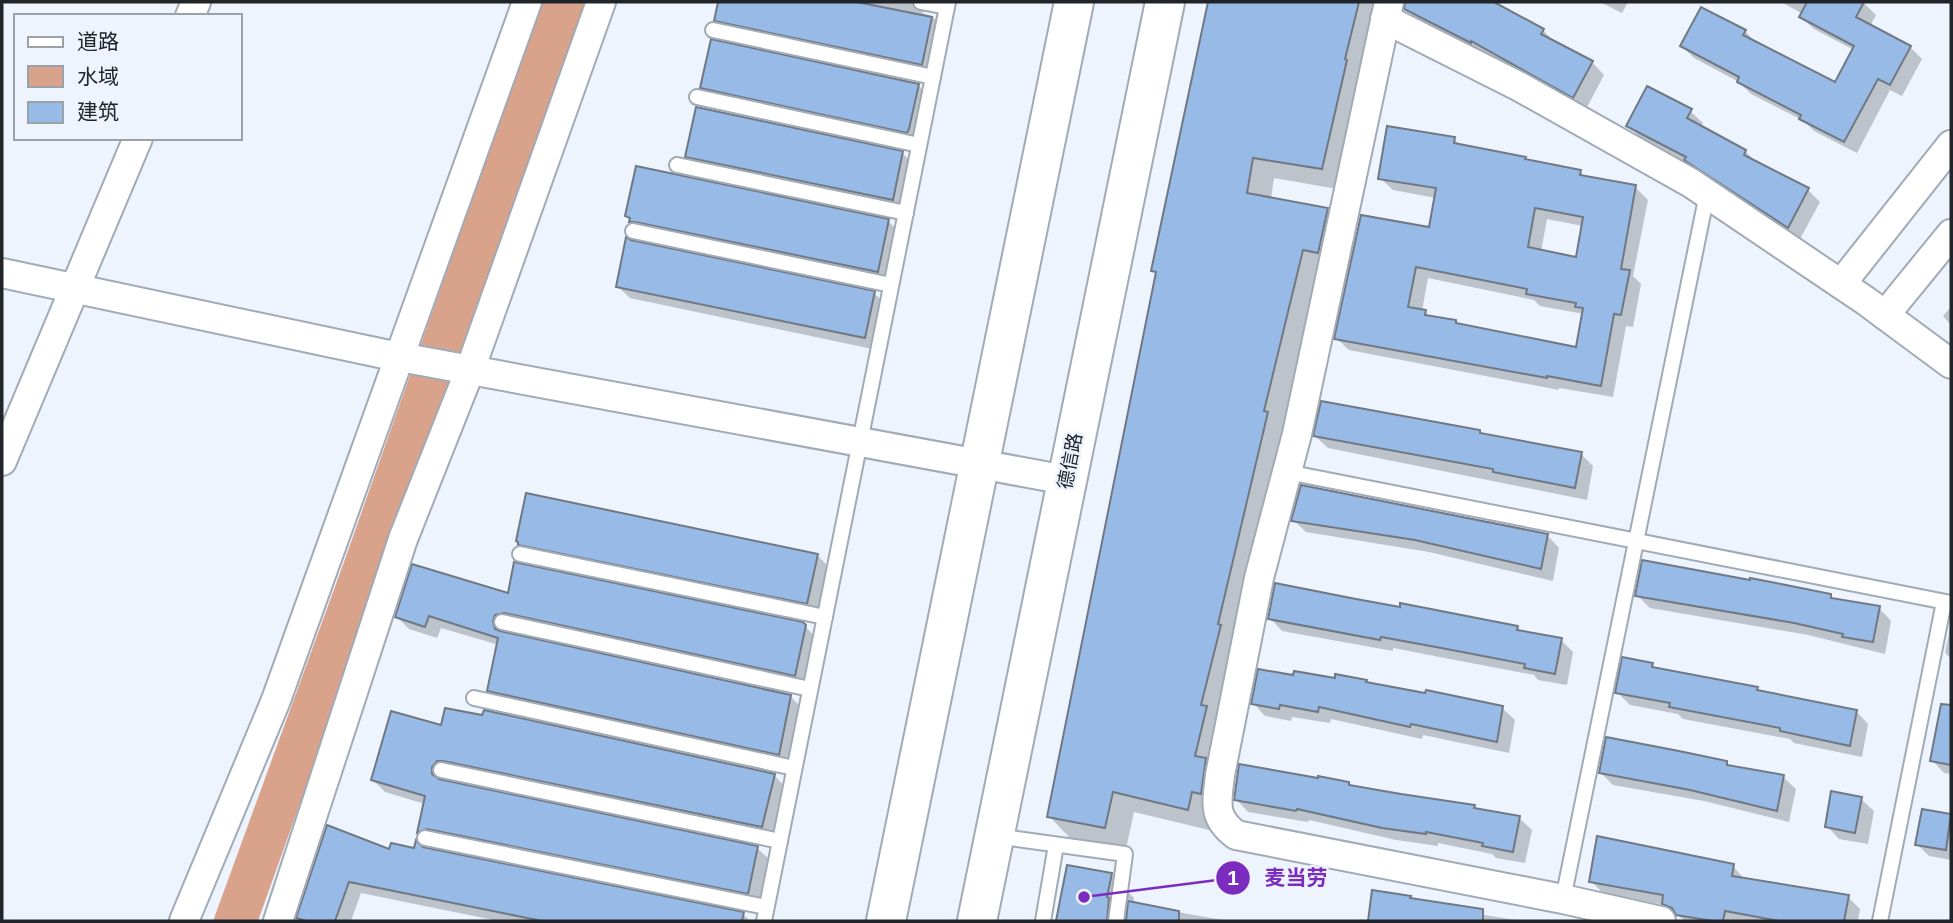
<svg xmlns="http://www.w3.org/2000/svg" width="1953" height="923" viewBox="0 0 1953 923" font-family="Arial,'Noto Sans SC',sans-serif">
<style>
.water{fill:#d9a28b}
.shadow{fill:#0003;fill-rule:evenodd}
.building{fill:#98bae6;stroke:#707983;stroke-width:2;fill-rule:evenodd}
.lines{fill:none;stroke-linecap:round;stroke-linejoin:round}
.lane-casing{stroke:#a1aab5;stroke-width:18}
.street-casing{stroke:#a1aab5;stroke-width:32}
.secondary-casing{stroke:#a1aab5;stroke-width:42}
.lane{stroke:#fff;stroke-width:14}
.street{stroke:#fff;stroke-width:28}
.secondary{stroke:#fff;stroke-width:38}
.labels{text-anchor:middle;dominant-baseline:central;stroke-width:5;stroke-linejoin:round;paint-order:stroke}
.street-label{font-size:19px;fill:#212429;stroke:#edf4fe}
.leader{fill:none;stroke:#7b2cbf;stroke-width:2.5}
.callout-dot{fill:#7b2cbf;stroke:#edf4fe;stroke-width:2.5}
.mark-label{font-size:21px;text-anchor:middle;font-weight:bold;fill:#fff}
.callout-label{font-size:21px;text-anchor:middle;font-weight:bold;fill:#7b2cbf;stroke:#edf4fe;stroke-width:5;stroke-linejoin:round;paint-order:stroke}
</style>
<rect width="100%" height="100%" fill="#edf4fe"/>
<path class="water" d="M542,2H586L258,921H213L344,562Z"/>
<g class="shadow">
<path d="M720,2H951L931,4L922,13L932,16L944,28L934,76L729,32L716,20Z"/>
<path d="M1209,2H1382L1343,190L1274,178L1271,199L1327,210L1349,231L1209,830L1134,812L1126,849L1070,838L1049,816L1157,275L1153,270Z"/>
<path d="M1407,2H1486L1543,30L1555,43L1592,62L1604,75L1586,109L1484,52L1483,54L1419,21L1406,9Z"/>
<path d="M1600,2H1628L1622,13Z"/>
<path d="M1781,2H1863L1876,15L1870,26L1910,47L1922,59L1902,96L1890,90L1857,153L1814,131L1804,121L1751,94L1739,82L1694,58L1682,46L1745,31L1757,44L1835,84L1854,50L1814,29L1801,17L1803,14Z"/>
<path d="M918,85L930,98L919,144L715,100L702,87Z"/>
<path d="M1690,111L1703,123L1700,128L1745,151L1758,164L1808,190L1820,202L1800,239L1699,172L1690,164L1641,138L1628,125Z"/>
<path d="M1454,139L1462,147L1525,159L1528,162L1580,172L1586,178L1635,187L1648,200L1633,276L1641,284L1633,327L1626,326L1613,397L1559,388V390L1349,350L1336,338L1430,229L1436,198L1393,190L1380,178ZM1547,219L1583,226L1577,259L1541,252ZM1428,278L1534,300L1540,306L1584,314L1577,349L1459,326L1455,322L1431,317L1422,311Z"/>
<path d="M902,153L915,165L905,212L700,169L687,156Z"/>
<path d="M627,216L888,221L900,233L890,284L643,234Z"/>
<path d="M617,286L874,293L887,306L877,350L630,298Z"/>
<path d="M1951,307V325L1943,316Z"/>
<path d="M1479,432L1483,435L1581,454L1593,466L1587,500L1328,448L1315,436Z"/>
<path d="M1293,520L1547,535L1559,548L1553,581L1429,552L1306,532Z"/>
<path d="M520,544L817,555L830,568L820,615L532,557Z"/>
<path d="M509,595L803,624L817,639L807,687L508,627L504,634L790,696L803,709L791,766L502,703L489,691L499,645L441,628L437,638L409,629L397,617Z"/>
<path d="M1637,595L1830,596L1834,600L1879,608L1891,621L1885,654L1808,635L1650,608Z"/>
<path d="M1270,618L1517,627L1522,632L1561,640L1573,652L1567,685L1538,680L1534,675L1450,659L1393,648V651L1282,631Z"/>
<path d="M1951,624V658L1945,653Z"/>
<path d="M1652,665L1657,670L1757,688L1761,692L1856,711L1868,724L1862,757L1794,743L1790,739L1683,719L1678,714L1630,705L1617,692Z"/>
<path d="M1295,677L1366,681L1369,685L1502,708L1515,720L1509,753L1423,735L1422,739L1331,719L1330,723L1292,717L1291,721L1265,716L1253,703Z"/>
<path d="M443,727L774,775L786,788L777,837L450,773L443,781L757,848L770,860L761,905L431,844L419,832L425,804L385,792L373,780Z"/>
<path d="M1938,727L1951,730V774L1944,773L1932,760Z"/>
<path d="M1727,763L1731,767L1783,777L1796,789L1789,822L1704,801L1613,785L1600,772Z"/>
<path d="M1349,783L1352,787L1474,806L1478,810L1519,818L1532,830L1525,863L1496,858L1492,854L1438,843V846L1396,840L1309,820L1308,822L1248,812L1236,799Z"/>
<path d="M1861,799L1874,811L1868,844L1839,839L1827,826Z"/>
<path d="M1923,811L1951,816V860L1929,856L1917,844Z"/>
<path d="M423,849L743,914L750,921H498L361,893L351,921H302L298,918L391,851Z"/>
<path d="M1733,866L1745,880L1848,897L1860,909L1858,921H1685L1665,905L1603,893L1591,881Z"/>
<path d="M1068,867L1111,875L1134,898L1133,904L1228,921H1058Z"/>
<path d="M1374,892L1459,911L1522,921H1370Z"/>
</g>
<g class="building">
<path d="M718,2H857L932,17L922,65L714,21Z"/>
<path d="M1208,2H1359L1345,59L1347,60L1322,169L1253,158L1247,193L1328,208L1318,253L1303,250L1264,411L1268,412L1218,624L1221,625L1201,705L1207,706L1195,756L1206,758L1201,794L1192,792L1188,810L1113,792L1105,828L1047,817L1156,272L1151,271Z"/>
<path d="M1405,2H1494L1544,29L1541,34L1593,61L1573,98L1471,41V43L1404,9Z"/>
<path d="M1807,2H1864L1856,17L1911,46L1890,85L1878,79L1844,142L1799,119L1801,115L1737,82L1739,77L1680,46L1701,7L1746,30L1743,35L1835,82L1854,46L1799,17Z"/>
<path d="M711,39L919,84L909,129L907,133L700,88Z"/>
<path d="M1647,86L1692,109L1687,118L1746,150L1744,155L1809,188L1788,228L1684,160L1686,157L1626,126Z"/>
<path d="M696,107L903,151L893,200L685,157Z"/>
<path d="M1387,126L1455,137L1454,143L1526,157L1525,159L1581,170L1580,175L1636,185L1621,269L1630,270L1621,315L1614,314L1601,386L1547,376V378L1334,339L1361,215L1429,227L1436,188L1378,179ZM1535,208L1583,217L1576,257L1528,247ZM1416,267L1527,289L1526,294L1576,303L1575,307L1583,308L1576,347L1456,323V320L1425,315L1426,310L1408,307Z"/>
<path d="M636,166L889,219L878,272L635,222H629L630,218L625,216Z"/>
<path d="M626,237L631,240L875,291L865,338L616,287Z"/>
<path d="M1321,401L1480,430V433L1582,452L1575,488L1493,472V469L1313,436Z"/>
<path d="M1301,485L1548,534L1541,569L1415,540L1291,521Z"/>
<path d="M526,493L818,554L807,604L518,545V542L516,541Z"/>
<path d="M1642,560L1750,580V578L1781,584L1831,594V598L1880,606L1873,642L1842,637L1843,634L1794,623L1635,596Z"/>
<path d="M514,562L803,622L806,625L795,676L504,613L495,615L493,621L495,629L500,631L791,695L779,755L487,691L498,638L429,616L425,627L395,617L412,564L508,593Z"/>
<path d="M1275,583L1356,599L1400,607V603L1487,620L1518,626L1517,630L1562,638L1555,674L1524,668L1525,664L1436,647L1381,637L1380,640L1268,619Z"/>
<path d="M1622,657L1653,663L1652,667L1758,687L1757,690L1857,710L1850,746L1780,731V728L1669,707L1670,703L1615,693Z"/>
<path d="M1258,669L1293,675L1294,671L1335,678V674L1367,680L1366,682L1425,693L1426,690L1503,706L1497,742L1411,724L1410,727L1319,707L1318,712L1280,705L1279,709L1251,704Z"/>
<path d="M1941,704L1951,705V765L1930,761Z"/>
<path d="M445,708L482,715L484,710L775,774L762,827L443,761H437L432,767V774L439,779L758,846L748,894L427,829L417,833L425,796L371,780L391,711L441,725Z"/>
<path d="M1606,737L1679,751L1727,761V765L1784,775L1777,811L1690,790L1599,773Z"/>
<path d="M1239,764L1318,778V776L1349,782V785L1401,794L1475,805L1474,808L1520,816L1513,852L1482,846L1483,843L1426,832V834L1382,828L1297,809L1296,811L1234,800Z"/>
<path d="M1831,791L1862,797L1855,833L1825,827Z"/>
<path d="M1922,809L1951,814L1946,850L1915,845Z"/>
<path d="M327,825L389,849L391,843L414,848L416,840L423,847L744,912L742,921H542L349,882L335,921H306L296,918Z"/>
<path d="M1597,836L1734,864L1732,876L1849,895L1844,921H1779L1725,911L1723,921H1713L1676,915L1672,908L1662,904L1663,895L1589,882Z"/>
<path d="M1067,865L1112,873L1107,897L1109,898L1107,921H1056Z"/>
<path d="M1372,890L1411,896L1410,898L1483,909V921H1368Z"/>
<path d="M1128,901L1179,911V921H1126Z"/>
</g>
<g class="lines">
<defs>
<g id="lane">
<path d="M921,2L947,7"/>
<path d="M713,30L933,77"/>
<path d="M697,97L919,145"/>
<path d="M677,165L906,213"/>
<path d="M633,231L891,285"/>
<path d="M1287,472L1951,603"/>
<path d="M520,554L825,617"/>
<path d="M502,622L810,689"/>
<path d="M474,698L794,768"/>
<path d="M441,770L780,841"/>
<path d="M995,836L1125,854L1116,921"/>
<path d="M425,838L766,907"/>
<path d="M1563,899L1707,194"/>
<path d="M764,921L948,2"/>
<path d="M1043,921L1056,845"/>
<path d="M1880,921L1944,602"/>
</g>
<g id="street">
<path d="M1389,2L1297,434L1259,578L1220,775C1217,803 1212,817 1236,835L1563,899L1661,921"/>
<path d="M190,16L196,2"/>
<path d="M1385,19L1520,87L1691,183L1866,301L1951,364"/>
<path d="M2,273L389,355L1066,480"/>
<path d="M1841,284L1951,145"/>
<path d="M1885,315L1951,234"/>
<path d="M2,461L138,138"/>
<path d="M184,921L276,700L527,2"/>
<path d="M278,921L403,539L470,370L601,2"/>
</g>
<g id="secondary">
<path d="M886,921L1074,2"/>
<path d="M977,921L1165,2"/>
</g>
</defs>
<use href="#lane" class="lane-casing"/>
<use href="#street" class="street-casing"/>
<use href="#secondary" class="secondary-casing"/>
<use href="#lane" class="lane"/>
<use href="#street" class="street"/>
<use href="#secondary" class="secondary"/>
</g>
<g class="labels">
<g class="street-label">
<text transform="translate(1070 461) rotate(-79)">德信路</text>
</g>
</g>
<path class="leader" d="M1084 897L1233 878"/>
<g class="callout-dot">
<circle cx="1084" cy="897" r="7"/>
<circle cx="1233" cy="878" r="18"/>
</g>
<g class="mark-label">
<text x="1233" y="885">1</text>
</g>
<g class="callout-label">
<text x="1296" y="885">麦当劳</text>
</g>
<rect width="1953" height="923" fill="none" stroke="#212429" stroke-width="7"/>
<rect x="14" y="14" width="228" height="126" fill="#edf4fe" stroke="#9ba1a9" stroke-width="2"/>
<rect x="28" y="37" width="35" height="10" fill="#ffffff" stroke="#9ba1a9" stroke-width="2"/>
<text x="77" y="49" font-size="21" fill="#212429">道路</text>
<rect x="28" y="66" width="35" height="21" fill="#d9a28b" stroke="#9ba1a9" stroke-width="2"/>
<text x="77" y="84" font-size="21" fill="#212429">水域</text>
<rect x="28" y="102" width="35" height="21" fill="#98bae6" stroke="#9ba1a9" stroke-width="2"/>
<text x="77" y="119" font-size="21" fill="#212429">建筑</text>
</svg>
